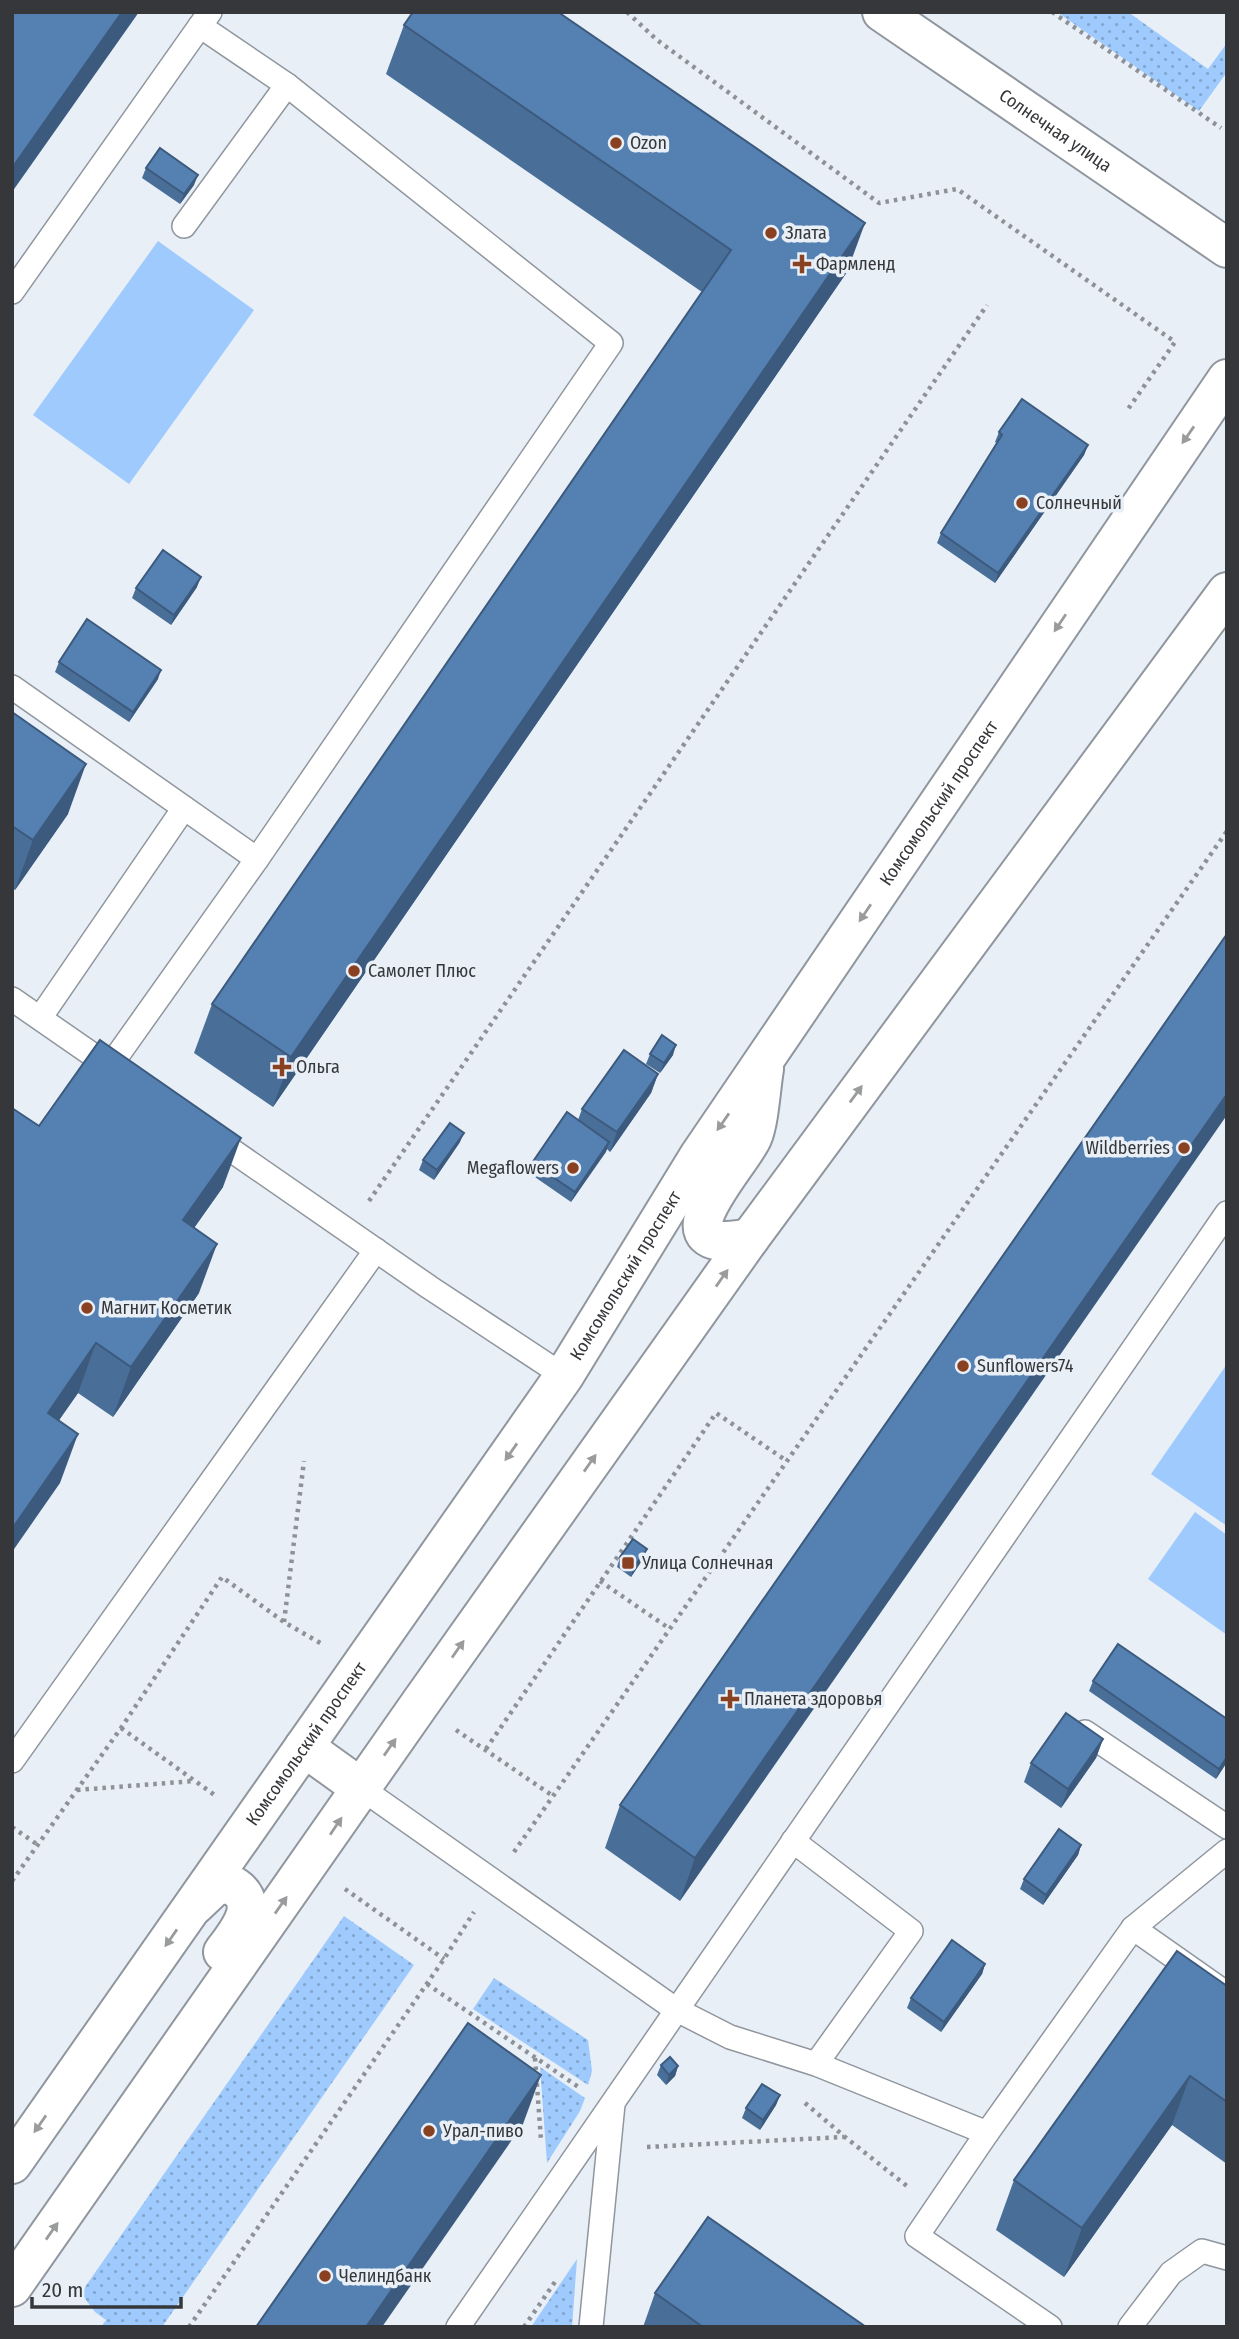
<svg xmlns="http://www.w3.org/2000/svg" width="1239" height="2339" viewBox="0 0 1239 2339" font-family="'Fira Sans Condensed',sans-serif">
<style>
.grass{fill:url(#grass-dots)}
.green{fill:#9ecafd}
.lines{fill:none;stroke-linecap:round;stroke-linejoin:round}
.lane-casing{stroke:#90969d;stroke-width:26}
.secondary-casing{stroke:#90969d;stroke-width:42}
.path{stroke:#8e9298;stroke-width:4.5;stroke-dasharray:3.5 5;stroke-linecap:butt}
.lane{stroke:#fff;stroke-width:23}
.secondary{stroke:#fff;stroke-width:38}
.wall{fill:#496f99}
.shaded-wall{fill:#3c5a7d}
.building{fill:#5581b2;stroke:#3c5a7d;stroke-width:2}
.oneway{fill:#9a9b9c}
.poi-dot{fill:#894122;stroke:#e8eff7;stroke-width:2.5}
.labels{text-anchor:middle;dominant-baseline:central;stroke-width:7;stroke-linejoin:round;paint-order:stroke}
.street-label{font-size:18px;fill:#35373a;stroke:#e8eff7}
.poi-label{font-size:18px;fill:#35373a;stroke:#e8eff7;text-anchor:start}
</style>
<defs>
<pattern id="grass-dots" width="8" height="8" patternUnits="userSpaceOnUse" patternTransform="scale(1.75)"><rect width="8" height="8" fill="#9ecafd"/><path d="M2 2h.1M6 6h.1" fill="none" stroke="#82a5ce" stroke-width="1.8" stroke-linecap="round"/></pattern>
</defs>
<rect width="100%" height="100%" fill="#e8eff7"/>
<g class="grass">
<path d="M1057,12H1128L1208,69L1227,43V72L1199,111Z"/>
<path d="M344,1916L414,1965L162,2327H101L106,2320L95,2312L83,2296L85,2287Z"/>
<path d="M494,1978L588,2040L592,2071L588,2085L473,2009Z"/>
<path d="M540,2067L585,2098L580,2111L547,2163Z"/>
<path d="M577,2259L572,2327H531Z"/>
</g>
<g class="green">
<path d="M158,241L254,310L129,484L33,415Z"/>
<path d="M1227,1364V1526L1151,1474Z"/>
<path d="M1195,1512L1227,1535V1635L1148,1579Z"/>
</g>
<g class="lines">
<defs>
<g id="lane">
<path d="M184,226L287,85"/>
<path d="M12,292L200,26"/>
<path d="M12,687L257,859"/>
<path d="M12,999L116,1071"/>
<path d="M40,1018L184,808"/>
<path d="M110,1066L257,859L611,343L287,85L200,26L210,12"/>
<path d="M211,1136L429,1287L564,1376"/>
<path d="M1085,1732L1227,1827"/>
<path d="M12,1761L376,1250"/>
<path d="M361,1788L675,2009L730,2037L816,2064L987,2133L1133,1928L1227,1851"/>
<path d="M793,1841L911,1931L816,2064"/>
<path d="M1133,1928L1227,1994"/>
<path d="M987,2133L917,2236L1050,2327"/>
<path d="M458,2327L1227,1213"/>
<path d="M591,2327L613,2104"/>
<path d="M1130,2327L1171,2273L1202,2251L1227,2258"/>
</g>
<g id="secondary">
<path id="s1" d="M882,12L1227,248"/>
<path d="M750,1238C650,1258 737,1169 752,1138C759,1124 761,1086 764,1069"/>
<path d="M304,1747L361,1788"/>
<path d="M195,1905L214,1887L228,1883C264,1900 240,1930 223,1952"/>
<path id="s2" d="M12,2164L564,1376L699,1156L1227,379"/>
<path d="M12,2287L419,1705L750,1238L1227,592"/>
</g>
</defs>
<use href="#lane" class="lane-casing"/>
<use href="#secondary" class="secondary-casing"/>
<g class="path">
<path d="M627,12L657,40L879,203L957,189L1175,342L1126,412"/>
<path d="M1052,12L1221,128"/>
<path d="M369,1201L987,305"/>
<path d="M600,1581L670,1629"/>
<path d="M284,1622L304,1461"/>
<path d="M121,1728L216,1796"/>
<path d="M456,1730L553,1796"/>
<path d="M486,1749L716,1413L787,1461"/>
<path d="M77,1790L194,1781"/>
<path d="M12,1827L38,1845"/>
<path d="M514,1852L1227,831"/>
<path d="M12,1881L121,1728L222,1577L284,1622L322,1644"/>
<path d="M345,1889L444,1959"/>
<path d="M427,1984L580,2088"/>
<path d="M535,2058L541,2140"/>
<path d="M805,2103L845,2137L907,2186"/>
<path d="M647,2147L844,2137"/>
<path d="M189,2327L444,1959L474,1912"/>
<path d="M524,2327L557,2279"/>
</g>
<use href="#lane" class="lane"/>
<use href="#secondary" class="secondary"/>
</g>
<g class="wall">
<path d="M404,25L847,272L273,1107L194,1053L212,1004L702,292L386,74Z"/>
<path d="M146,168L194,185L180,204L142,178Z"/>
<path d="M999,432L1088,445L1084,455L995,583L937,543L941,533L997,443L995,442Z"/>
<path d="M197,587L171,625L132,598L136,588Z"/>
<path d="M59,662L158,679L129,722L55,672Z"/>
<path d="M12,712L68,814L15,890L12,888Z"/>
<path d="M1227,934L680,1901L605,1848L620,1805Z"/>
<path d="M650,1054L673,1055L660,1073L646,1064Z"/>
<path d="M658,1074L651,1093L610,1152L607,1149L571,1202L529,1173L532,1163L578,1120L582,1109Z"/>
<path d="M39,1126L223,1187L194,1228L199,1293L113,1417L78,1393L59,1420L60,1483Z"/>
<path d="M460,1142L434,1180L419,1170L423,1160Z"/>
<path d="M620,1557L643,1559L631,1577L617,1567Z"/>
<path d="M1093,1681L1227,1719V1762L1216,1779L1089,1691Z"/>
<path d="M1103,1739L1096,1758L1061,1808L1024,1782L1031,1763Z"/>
<path d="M1081,1845L1078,1855L1043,1905L1020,1889L1024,1879Z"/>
<path d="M985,1964L982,1974L941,2032L907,2008L911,1998Z"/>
<path d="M1227,1986V2164L1172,2125L1064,2277L996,2230L1014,2180Z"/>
<path d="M661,2065L678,2066L675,2076L666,2085L657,2075Z"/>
<path d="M780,2095L776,2105L760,2130L742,2118L746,2108Z"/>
<path d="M655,2293L866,2327H643Z"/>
</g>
<g class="shaded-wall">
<path d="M122,12H139L12,192V168Z"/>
<path d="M198,175L194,185L180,204L184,194Z"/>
<path d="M865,223L847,272L273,1107L291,1057Z"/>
<path d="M1088,445L1084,455L995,583L998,573Z"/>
<path d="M201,577L197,587L171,625L174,615Z"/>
<path d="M161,670L158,679L129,722L133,712Z"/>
<path d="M86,764L68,814L15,890L33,840Z"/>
<path d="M676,1045L673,1055L660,1073L664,1063Z"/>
<path d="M658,1074L651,1093L610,1152L617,1132Z"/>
<path d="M1227,1094V1115L680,1901L695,1858Z"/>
<path d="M464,1133L460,1142L434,1180L437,1170Z"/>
<path d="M241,1138L223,1187L165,1269L183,1220Z"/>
<path d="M609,1142L606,1152L571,1202L575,1192Z"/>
<path d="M217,1244L199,1293L113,1417L131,1367Z"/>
<path d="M96,1343L78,1393L30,1462L48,1413Z"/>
<path d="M78,1434L60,1483L12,1552V1529Z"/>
<path d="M647,1549L643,1559L631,1577L634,1567Z"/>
<path d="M1103,1739L1096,1758L1061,1808L1068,1789Z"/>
<path d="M1227,1757V1762L1216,1779L1219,1769Z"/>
<path d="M1081,1845L1078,1855L1043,1905L1046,1895Z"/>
<path d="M985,1964L982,1974L941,2032L944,2022Z"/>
<path d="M678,2066L675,2076L666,2085L669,2075Z"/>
<path d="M541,2075L523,2124L382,2327H366Z"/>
<path d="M1190,2076L1172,2125L1064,2277L1082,2228Z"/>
<path d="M780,2095L776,2105L760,2130L763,2120Z"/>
</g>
<g class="building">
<path d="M12,12H122L12,168Z"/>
<path d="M413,12H558L865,223L291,1057L212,1004L731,250L404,25Z"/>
<path d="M160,148L198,175L184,194L146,168Z"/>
<path d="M1022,399L1088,445L998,573L941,533L1002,435L999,432Z"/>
<path d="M163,550L201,577L174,615L136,588Z"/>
<path d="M87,619L161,670L133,712L59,662Z"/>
<path d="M12,712L86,764L33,840L12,826Z"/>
<path d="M1227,934V1094L695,1858L620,1805Z"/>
<path d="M662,1035L676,1045L664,1063L650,1054Z"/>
<path d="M100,1040L241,1138L183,1220L217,1244L131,1367L96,1343L48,1413L78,1434L12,1529V1108L39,1126Z"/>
<path d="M624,1050L658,1074L617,1132L582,1109Z"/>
<path d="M567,1112L609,1142L575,1192L532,1163Z"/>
<path d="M450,1123L464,1133L437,1170L423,1160Z"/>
<path d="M633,1539L647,1549L634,1567L620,1557Z"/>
<path d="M1118,1644L1227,1719V1757L1219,1769L1093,1681Z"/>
<path d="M1066,1713L1103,1739L1068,1789L1031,1763Z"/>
<path d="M1059,1829L1081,1845L1046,1895L1024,1879Z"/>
<path d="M952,1940L985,1964L944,2022L911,1998Z"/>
<path d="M1177,1951L1227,1986V2102L1190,2076L1082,2228L1014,2180Z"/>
<path d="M468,2023L541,2075L366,2327H256Z"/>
<path d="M670,2057L678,2066L669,2075L661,2065Z"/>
<path d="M762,2084L780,2095L763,2120L746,2108Z"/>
<path d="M708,2217L866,2327H703L655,2293Z"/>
</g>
<defs><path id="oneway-solid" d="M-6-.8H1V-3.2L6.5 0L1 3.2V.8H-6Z" transform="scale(1.75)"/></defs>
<g class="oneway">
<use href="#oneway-solid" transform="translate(1188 435) rotate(125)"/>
<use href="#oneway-solid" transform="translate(1060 623) rotate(124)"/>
<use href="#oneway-solid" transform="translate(865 913) rotate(124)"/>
<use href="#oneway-solid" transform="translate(856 1094) rotate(-54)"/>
<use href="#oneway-solid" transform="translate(723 1122) rotate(125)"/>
<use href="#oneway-solid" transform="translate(722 1278) rotate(-55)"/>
<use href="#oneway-solid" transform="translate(511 1452) rotate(125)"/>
<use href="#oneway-solid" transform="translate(590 1463) rotate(-55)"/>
<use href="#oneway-solid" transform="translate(458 1649) rotate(-55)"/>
<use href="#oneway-solid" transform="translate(390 1747) rotate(-55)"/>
<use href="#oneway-solid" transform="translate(336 1826) rotate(-56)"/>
<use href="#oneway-solid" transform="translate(281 1905) rotate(-55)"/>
<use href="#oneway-solid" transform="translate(171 1938) rotate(125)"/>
<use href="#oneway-solid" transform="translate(40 2124) rotate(125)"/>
<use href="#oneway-solid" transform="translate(52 2231) rotate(-55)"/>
</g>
<g class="poi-dot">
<circle cx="616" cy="143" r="7"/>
<circle cx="771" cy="233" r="7"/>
<path d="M798.5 253.5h7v7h7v7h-7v7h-7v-7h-7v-7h7z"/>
<circle cx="1022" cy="503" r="7"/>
<circle cx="354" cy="971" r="7"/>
<path d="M278.5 1056.5h7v7h7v7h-7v7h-7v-7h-7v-7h7z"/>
<circle cx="1184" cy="1148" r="7"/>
<circle cx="573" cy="1168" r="7"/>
<circle cx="87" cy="1308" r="7"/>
<circle cx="963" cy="1366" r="7"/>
<rect x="621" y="1556" width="14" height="14" rx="3.5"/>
<path d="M726.5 1688.5h7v7h7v7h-7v7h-7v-7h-7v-7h7z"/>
<circle cx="429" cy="2131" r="7"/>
<circle cx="325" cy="2276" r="7"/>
</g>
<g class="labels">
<g class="street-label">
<text stroke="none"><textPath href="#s1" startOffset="210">Солнечная улица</textPath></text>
<text stroke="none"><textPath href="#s2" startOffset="1647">Комсомольский проспект</textPath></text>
<text stroke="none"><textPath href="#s2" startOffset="1080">Комсомольский проспект</textPath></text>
<text stroke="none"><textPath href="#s2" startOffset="513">Комсомольский проспект</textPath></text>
</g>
<g class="poi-label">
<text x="630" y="143">Ozon</text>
<text x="785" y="233">Злата</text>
<text x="816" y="264">Фармленд</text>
<text x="1036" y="503">Солнечный</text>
<text x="368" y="971">Самолет Плюс</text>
<text x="296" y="1067">Ольга</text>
<text x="1170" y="1148" text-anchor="end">Wildberries</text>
<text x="559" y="1168" text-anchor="end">Megaflowers</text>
<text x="101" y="1308">Магнит Косметик</text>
<text x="977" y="1366">Sunflowers74</text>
<text x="642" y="1563">Улица Солнечная</text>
<text x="744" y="1699">Планета здоровья</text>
<text x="443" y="2131">Урал-пиво</text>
<text x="339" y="2276">Челиндбанк</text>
</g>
</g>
<rect width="1239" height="2339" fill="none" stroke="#35373a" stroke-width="28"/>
<path d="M32 2297v10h149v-10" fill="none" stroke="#35373a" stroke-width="3.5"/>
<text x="42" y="2297" font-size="21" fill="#35373a" stroke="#e8eff7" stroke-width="5" paint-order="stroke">20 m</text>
</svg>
